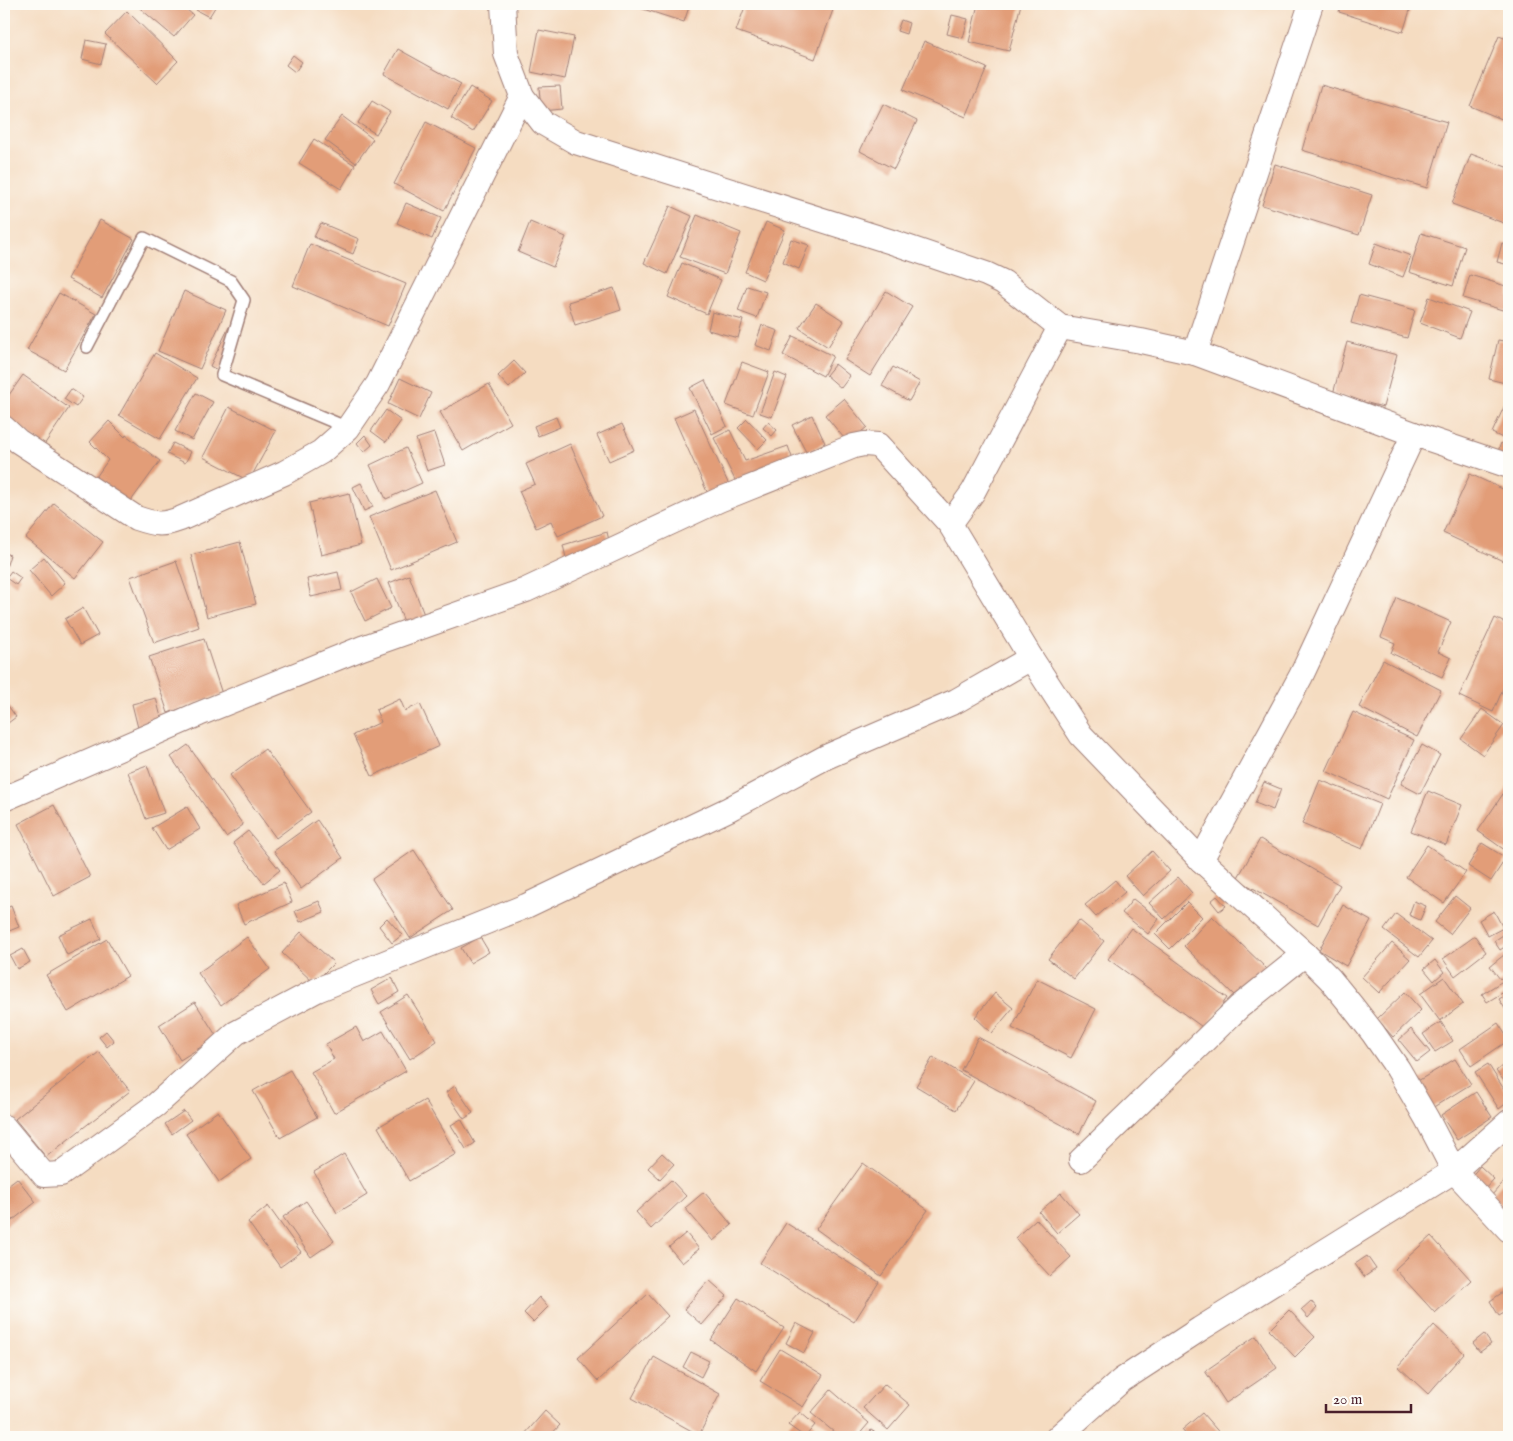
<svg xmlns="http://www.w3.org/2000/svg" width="1513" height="1441" viewBox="0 0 1513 1441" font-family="'IM FELL English',serif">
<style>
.building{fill:#e29d78}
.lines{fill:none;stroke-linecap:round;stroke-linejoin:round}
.service-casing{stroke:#a07e76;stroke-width:14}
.minor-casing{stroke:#a07e76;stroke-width:26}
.service{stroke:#fff;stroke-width:11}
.minor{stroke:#fff;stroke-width:24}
</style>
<rect width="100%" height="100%" fill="#fdfcf7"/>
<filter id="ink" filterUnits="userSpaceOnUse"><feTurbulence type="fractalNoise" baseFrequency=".02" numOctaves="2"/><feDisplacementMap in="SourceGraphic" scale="10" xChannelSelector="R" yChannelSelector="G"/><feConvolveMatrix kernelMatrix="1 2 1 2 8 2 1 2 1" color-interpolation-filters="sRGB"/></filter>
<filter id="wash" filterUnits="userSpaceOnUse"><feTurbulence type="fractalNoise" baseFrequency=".0096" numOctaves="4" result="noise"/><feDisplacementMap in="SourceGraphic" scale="20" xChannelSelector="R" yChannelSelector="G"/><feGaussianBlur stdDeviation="1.12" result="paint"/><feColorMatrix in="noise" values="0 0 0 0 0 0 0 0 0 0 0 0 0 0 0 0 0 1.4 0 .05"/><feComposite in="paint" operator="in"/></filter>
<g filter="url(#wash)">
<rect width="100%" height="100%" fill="#f5dcc1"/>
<g id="blocks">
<g class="building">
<path d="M135,4H180L193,15L174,37Z"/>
<path d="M199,4H217L209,17L196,10Z"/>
<path d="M641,4H690L684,22L640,8Z"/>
<path d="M746,4H817L833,10L815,59L736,31Z"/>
<path d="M978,4H1021L1009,51L969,42Z"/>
<path d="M1341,4H1412L1403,32L1339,12Z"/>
<path d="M127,11L178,61L157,83L105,34Z"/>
<path d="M952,15L968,19L963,38L947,34Z"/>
<path d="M901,20L909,23L906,34L897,31Z"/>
<path d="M539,30L574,37L565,79L531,72Z"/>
<path d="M1499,36L1509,40V122L1470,106Z"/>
<path d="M86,40L106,44L101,64L82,59Z"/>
<path d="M924,41L987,68L966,117L903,90Z"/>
<path d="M398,49L461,84L448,109L384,74Z"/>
<path d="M293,55L302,62L295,72L286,65Z"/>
<path d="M1321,85L1447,122L1427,188L1302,150Z"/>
<path d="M560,86L562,109L541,111L539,87Z"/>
<path d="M470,87L492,101L473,132L451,118Z"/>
<path d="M372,101L390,112L376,134L358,123Z"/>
<path d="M883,104L917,121L894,169L860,151Z"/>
<path d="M342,116L373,139L356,163L325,140Z"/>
<path d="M426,122L476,148L444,211L394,184Z"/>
<path d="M314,139L355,165L341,189L299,163Z"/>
<path d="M1471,154L1509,168V225L1452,204Z"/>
<path d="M1275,164L1372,195L1359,235L1262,205Z"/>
<path d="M406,203L441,218L432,239L397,223Z"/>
<path d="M670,206L692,216L667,274L644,263Z"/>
<path d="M697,215L741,233L725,274L680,257Z"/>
<path d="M100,220L134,239L102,298L68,279Z"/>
<path d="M530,222L566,237L553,267L518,252Z"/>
<path d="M766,222L785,230L763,280L745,272Z"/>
<path d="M321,223L359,239L353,254L314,237Z"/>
<path d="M1421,233L1465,247L1453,286L1409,272Z"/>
<path d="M791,239L809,245L799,269L783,262Z"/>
<path d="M1376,243L1411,256L1403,277L1369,264Z"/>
<path d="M1502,243L1509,245V265L1497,262Z"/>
<path d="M310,244L406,284L388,326L293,286Z"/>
<path d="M682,263L721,280L707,314L668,297Z"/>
<path d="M1470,275L1509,287V312L1463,298Z"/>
<path d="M747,286L766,292L757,318L738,311Z"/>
<path d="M614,288L621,310L575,325L568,302Z"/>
<path d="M184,291L226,310L200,369L158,351Z"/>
<path d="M886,291L912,307L870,376L845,360Z"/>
<path d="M59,293L96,314L64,370L27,350Z"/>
<path d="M1359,295L1415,310L1407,338L1351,323Z"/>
<path d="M1429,297L1470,312L1460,338L1420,323Z"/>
<path d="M816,303L844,321L828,347L799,328Z"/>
<path d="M712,312L743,320L738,338L708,330Z"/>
<path d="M762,325L778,331L771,351L755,345Z"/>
<path d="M229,327L239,332L219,371L210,366Z"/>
<path d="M793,336L833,356L823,376L783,355Z"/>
<path d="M1498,340L1509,342V384L1489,379Z"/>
<path d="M1347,342L1397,355L1383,407L1333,394Z"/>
<path d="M155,353L197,378L160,439L119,415Z"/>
<path d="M514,361L525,373L509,388L498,376Z"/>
<path d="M742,362L769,372L753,415L726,405Z"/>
<path d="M835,364L850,376L841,388L826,375Z"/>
<path d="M893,367L920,382L909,401L882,386Z"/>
<path d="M775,372L787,377L772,417L760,413Z"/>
<path d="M23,375L69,408L44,445L4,416V402Z"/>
<path d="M400,378L431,393L419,419L388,404Z"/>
<path d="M705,380L727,426L712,434L690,388Z"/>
<path d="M489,384L511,423L463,451L440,412Z"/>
<path d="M71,389L83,397L76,407L64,399Z"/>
<path d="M196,393L213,402L192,440L175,431Z"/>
<path d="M1509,396V441L1492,433Z"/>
<path d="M844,399L867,427L848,443L825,415Z"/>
<path d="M229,407L276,431L249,481L203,457Z"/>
<path d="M694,409L729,485L708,494L674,418Z"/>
<path d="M386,410L401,421L386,442L371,431Z"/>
<path d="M812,415L825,443L806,452L792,425Z"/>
<path d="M556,417L560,427L538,436L534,426Z"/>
<path d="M747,419L767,440L758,449L738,428Z"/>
<path d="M109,421L125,437L126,435L160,461L128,505L94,480L108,460L90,442Z"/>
<path d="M768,422L777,430L772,436L763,428Z"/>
<path d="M622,424L634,450L609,461L597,435Z"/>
<path d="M730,430L745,461L788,446L794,463L739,488L714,438Z"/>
<path d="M434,433L445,465L427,471L416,439Z"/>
<path d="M365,435L372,445L364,452L357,443Z"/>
<path d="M173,443L191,452L185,463L167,454Z"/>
<path d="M1501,443L1509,446V458L1497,454Z"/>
<path d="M570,444L602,516L558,536L551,521L536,528L519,491L535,484L526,464Z"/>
<path d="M406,448L422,483L386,499L370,465Z"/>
<path d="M1470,474L1509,492V546L1503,561L1443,533Z"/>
<path d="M361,483L373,507L364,511L353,487Z"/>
<path d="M435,490L457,542L391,570L369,517Z"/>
<path d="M349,493L361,545L321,555L309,503Z"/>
<path d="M54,503L103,542L75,578L26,538Z"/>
<path d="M607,532L611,549L567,562L563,545Z"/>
<path d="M240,542L256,604L207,617L191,555Z"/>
<path d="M4,553L10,555L4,574Z"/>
<path d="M44,557L65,583L51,596L29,570Z"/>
<path d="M176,561L199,627L154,643L130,577Z"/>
<path d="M11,571L21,578L16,585L6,578Z"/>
<path d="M338,572L342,590L311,597L307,579Z"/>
<path d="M409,575L426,620L406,627L389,583Z"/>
<path d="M377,579L391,608L365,621L351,592Z"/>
<path d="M1397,598L1451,622L1438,652L1451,658L1442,677L1391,653L1395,643L1381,637Z"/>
<path d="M83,608L98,635L80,645L65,619Z"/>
<path d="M1495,618L1509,625V675L1493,712L1459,696Z"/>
<path d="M204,639L222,694L168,713L149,657Z"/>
<path d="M1383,660L1441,690L1417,737L1359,707Z"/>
<path d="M156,698L162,721L138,728L132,704Z"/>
<path d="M400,699L405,711L420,704L439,746L372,776L353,735L381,722L376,710Z"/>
<path d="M4,700L16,717L4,726Z"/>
<path d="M1482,709L1504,725L1483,755L1461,739Z"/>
<path d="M1353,712L1414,740L1387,799L1326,771Z"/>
<path d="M188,745L243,825L226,837L171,757Z"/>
<path d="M1422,745L1440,755L1420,794L1401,784Z"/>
<path d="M265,749L311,812L276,838L230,775Z"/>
<path d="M147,765L164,813L146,819L128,772Z"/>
<path d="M1320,780L1380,804L1362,849L1302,824Z"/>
<path d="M1264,782L1281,789L1273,810L1255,803Z"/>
<path d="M1509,785V853L1478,831Z"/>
<path d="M1428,791L1462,805L1446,845L1411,831Z"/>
<path d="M54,805L90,877L54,896L18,824Z"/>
<path d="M187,807L200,829L166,850L152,828Z"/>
<path d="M317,820L343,858L301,889L274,851Z"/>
<path d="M248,831L280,870L264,883L233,843Z"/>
<path d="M1260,839L1340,885L1318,925L1237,879Z"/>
<path d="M1482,843L1506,858L1491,881L1468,866Z"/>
<path d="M1427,845L1466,872L1444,903L1406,877Z"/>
<path d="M414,850L453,910L410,938L372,879Z"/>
<path d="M1152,851L1170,871L1143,896L1125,876Z"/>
<path d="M1178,877L1192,893L1164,919L1149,903Z"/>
<path d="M1115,880L1125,892L1096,917L1085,905Z"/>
<path d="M284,883L292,902L244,924L236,905Z"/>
<path d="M1217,896L1226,906L1219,911L1211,901Z"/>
<path d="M1455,896L1470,908L1450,934L1435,922Z"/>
<path d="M1133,899L1159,919L1148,934L1122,913Z"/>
<path d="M319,901L324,912L300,922L295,911Z"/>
<path d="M1414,901L1426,906L1420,920L1409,915Z"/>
<path d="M1187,902L1202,917L1170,949L1155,934Z"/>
<path d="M1343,905L1371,921L1346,966L1319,950Z"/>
<path d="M11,906L19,927L4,933V909Z"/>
<path d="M1494,911L1503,928L1488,936L1479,920Z"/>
<path d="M1396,914L1432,941L1419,957L1384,930Z"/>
<path d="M1212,916L1267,969L1238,999L1184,946Z"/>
<path d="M387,918L402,935L392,943L379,926Z"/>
<path d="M92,919L101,939L67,955L58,935Z"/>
<path d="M1079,920L1104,941L1074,979L1048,959Z"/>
<path d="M1131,928L1227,998L1205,1029L1108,959Z"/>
<path d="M1509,931V944L1500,950L1494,941Z"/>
<path d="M301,932L334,963L314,983L282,953Z"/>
<path d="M1475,936L1486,952L1455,976L1443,959Z"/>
<path d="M247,937L270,969L221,1005L198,973Z"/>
<path d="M480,937L489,952L470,963L461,948Z"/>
<path d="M107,939L128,976L68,1012L46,975Z"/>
<path d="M1392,943L1410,959L1379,993L1362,977Z"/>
<path d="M23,949L30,962L17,969L10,956Z"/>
<path d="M1504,955L1509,962V972L1500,979L1490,966Z"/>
<path d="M1435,960L1444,972L1434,981L1424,969Z"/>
<path d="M1444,977L1463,1004L1440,1021L1420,994Z"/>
<path d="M1509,977V989L1487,1002L1482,994Z"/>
<path d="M392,978L399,992L379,1004L371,990Z"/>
<path d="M1037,979L1096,1009L1071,1058L1012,1028Z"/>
<path d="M1405,992L1421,1010L1393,1037L1377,1019Z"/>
<path d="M995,993L1013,1008L992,1033L975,1017Z"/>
<path d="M1509,993V1010L1507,1012L1499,999Z"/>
<path d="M408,995L437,1041L410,1059L381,1012Z"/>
<path d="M195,1002L217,1037L180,1060L159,1025Z"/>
<path d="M1441,1022L1453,1041L1435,1052L1423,1034Z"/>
<path d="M1498,1023L1509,1040L1471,1066L1460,1049Z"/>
<path d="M356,1027L364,1042L383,1031L406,1071L334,1113L311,1072L334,1059L326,1044Z"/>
<path d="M1411,1029L1430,1052L1417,1062L1399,1040Z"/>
<path d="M106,1031L114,1041L107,1047L99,1037Z"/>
<path d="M978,1037L1096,1101L1079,1134L961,1070Z"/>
<path d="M99,1052L130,1091L46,1157L15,1119Z"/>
<path d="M933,1057L974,1081L956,1110L916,1086Z"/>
<path d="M1455,1059L1471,1084L1432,1108L1416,1082Z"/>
<path d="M1509,1060V1087L1496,1071Z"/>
<path d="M1488,1064L1509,1097V1101L1499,1109L1475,1072Z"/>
<path d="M290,1070L317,1117L280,1138L253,1091Z"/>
<path d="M455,1086L473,1113L464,1119L446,1092Z"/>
<path d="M1476,1092L1492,1117L1457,1140L1441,1115Z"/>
<path d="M425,1100L456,1154L409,1181L378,1127Z"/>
<path d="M184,1111L191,1120L172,1134L165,1124Z"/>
<path d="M218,1111L251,1159L219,1182L186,1134Z"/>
<path d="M461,1119L475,1143L466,1149L451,1125Z"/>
<path d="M662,1153L674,1164L660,1179L648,1168Z"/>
<path d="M344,1154L367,1195L337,1213L314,1172Z"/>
<path d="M863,1163L928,1210L881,1276L816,1229Z"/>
<path d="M1480,1166L1494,1179L1483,1191L1470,1178Z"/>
<path d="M1508,1177L1509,1179V1213L1491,1196Z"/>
<path d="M17,1178L36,1202L4,1227V1188Z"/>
<path d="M671,1180L686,1196L651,1229L636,1212Z"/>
<path d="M704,1192L732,1225L713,1241L685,1208Z"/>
<path d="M1061,1193L1079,1214L1057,1233L1039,1212Z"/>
<path d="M306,1201L334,1241L311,1257L283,1217Z"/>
<path d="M268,1206L301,1252L280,1267L248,1222Z"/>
<path d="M1036,1219L1071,1257L1050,1276L1015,1238Z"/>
<path d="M786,1223L879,1282L854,1322L760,1263Z"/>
<path d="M686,1233L699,1249L682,1263L669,1247Z"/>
<path d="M1431,1236L1471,1280L1435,1313L1395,1269Z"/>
<path d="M1367,1256L1376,1269L1364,1277L1355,1264Z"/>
<path d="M709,1280L727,1296L702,1325L684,1309Z"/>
<path d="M1509,1288V1310L1499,1316L1490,1301Z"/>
<path d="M648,1294L668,1316L598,1381L578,1358Z"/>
<path d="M539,1297L548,1307L533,1322L524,1313Z"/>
<path d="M738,1298L784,1328L756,1371L711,1340Z"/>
<path d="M1311,1301L1317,1308L1308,1318L1301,1310Z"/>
<path d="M1289,1310L1315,1337L1295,1357L1269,1330Z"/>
<path d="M796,1323L815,1333L804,1353L786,1343Z"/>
<path d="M1434,1325L1464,1353L1428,1394L1398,1366Z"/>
<path d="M1484,1334L1491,1344L1480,1352L1473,1343Z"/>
<path d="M1256,1336L1277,1368L1226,1403L1205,1371Z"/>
<path d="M780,1349L823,1375L803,1407L760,1381Z"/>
<path d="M691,1352L709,1361L701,1377L683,1367Z"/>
<path d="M654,1357L720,1394L699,1435L632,1398Z"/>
<path d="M885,1384L910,1405L888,1430L863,1408Z"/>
<path d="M831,1390L869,1423L857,1437H840L811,1413Z"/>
<path d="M545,1411L560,1425L549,1437H527L524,1435Z"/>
<path d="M800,1412L815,1425L805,1437L788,1425Z"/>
<path d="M1202,1413L1223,1437H1188L1182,1430Z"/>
<path d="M871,1430L882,1437H866Z"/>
</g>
</g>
</g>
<g filter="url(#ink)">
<use href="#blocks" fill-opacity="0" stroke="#a07e76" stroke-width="1"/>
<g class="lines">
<defs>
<path id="service" d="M87,347L144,238L231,281L244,300L222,375L348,428"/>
<g id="minor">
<path d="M503,4L506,54L522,96L543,123L576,142L892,242L986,274L1003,282L1060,327L1141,341L1195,353L1414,434L1509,466"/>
<path d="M1195,353L1311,4"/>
<path d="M4,428L18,441L136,518C154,524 161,526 180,519L284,473L321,452L348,428L378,384L522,96"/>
<path d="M950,524L973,492L1060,327"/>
<path d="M4,799L199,714L362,648L526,590L719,500L854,446L864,444L878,445L950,524L1031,658L1081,735L1201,860L1305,954L1330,979L1352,1006L1373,1033L1398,1069L1427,1119L1454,1171L1509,1122"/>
<path d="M1201,860L1301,676L1414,434"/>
<path d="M4,1127L44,1175L61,1174L156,1105L236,1033L317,990L526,906L729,809L826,757L956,701L1031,658"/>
<path d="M1081,1160L1239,1007L1305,954"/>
<path d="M1058,1437L1122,1380L1200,1329L1454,1171L1509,1230"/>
</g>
</defs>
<use href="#service" class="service-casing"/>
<use href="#minor" class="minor-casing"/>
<use href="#service" class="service"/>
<use href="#minor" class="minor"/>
</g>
</g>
<rect width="1513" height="1441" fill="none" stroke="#fdfcf7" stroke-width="20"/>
<path d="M1326 1404v8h85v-8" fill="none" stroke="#4a1f2b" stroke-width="2.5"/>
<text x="1333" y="1404" font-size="15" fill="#4a1f2b" stroke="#fdfcf7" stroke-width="4" paint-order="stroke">20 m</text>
</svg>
